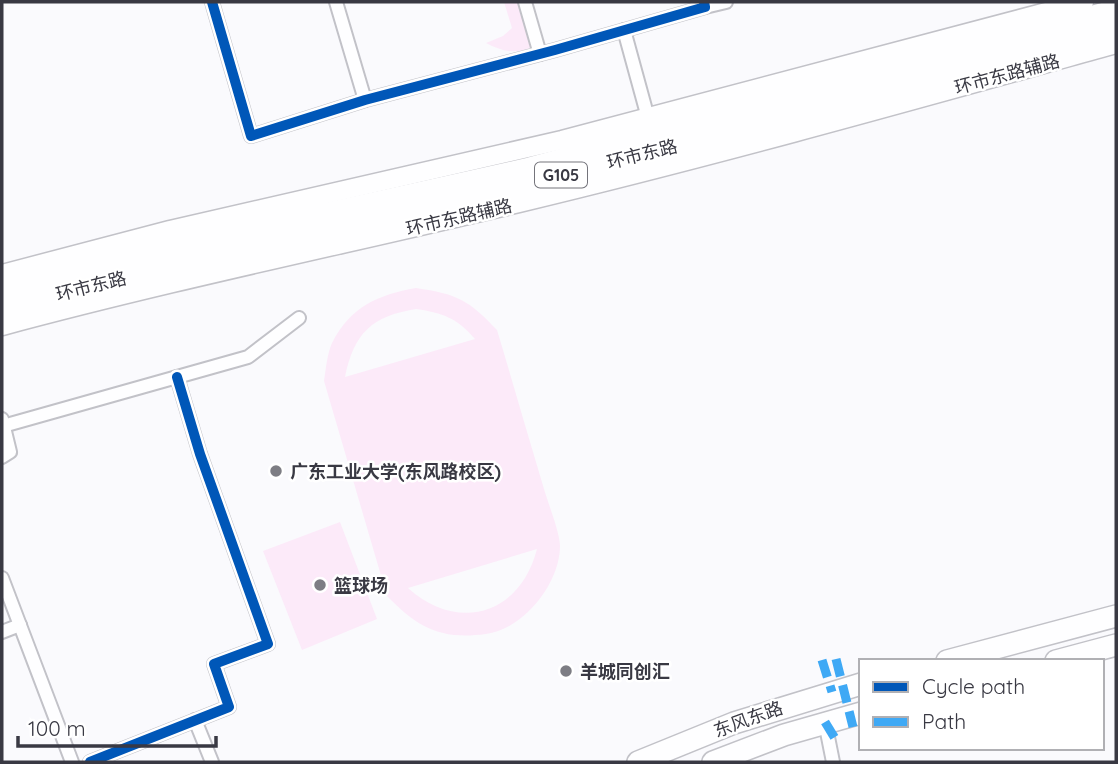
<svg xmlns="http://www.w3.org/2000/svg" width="1118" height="764" viewBox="0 0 1118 764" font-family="Quicksand,'Noto Sans SC',sans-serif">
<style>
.green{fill:#fceaf9;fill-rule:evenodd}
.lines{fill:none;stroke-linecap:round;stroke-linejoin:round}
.minor-casing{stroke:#c2c2c8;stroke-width:16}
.secondary-casing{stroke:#c2c2c8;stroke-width:21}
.trunk-casing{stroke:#c2c2c8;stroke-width:24}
.minor{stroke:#fefeff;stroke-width:12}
.secondary{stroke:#fefeff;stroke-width:18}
.trunk{stroke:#fefeff;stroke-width:21}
.quiet{stroke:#3fa9f5;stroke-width:9;stroke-dasharray:18 9;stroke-linecap:butt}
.cycleway-casing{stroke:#fff;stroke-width:15}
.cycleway{stroke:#0057b8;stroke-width:10}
.poi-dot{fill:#7d7d84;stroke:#fff;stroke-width:2.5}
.labels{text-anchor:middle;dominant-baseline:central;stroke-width:5;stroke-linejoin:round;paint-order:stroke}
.shield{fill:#fff;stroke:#74747b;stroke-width:2}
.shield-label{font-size:16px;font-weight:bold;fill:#393943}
.street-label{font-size:18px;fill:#393943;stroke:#fff}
.poi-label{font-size:18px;font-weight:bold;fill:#393943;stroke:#fff;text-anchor:start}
</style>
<rect width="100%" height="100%" fill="#fafafd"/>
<g class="green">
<path d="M504,2H522L532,47C516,55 501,51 486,43L503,36L512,28Z"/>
<path d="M416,288C457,294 469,300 497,330C513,383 528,436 544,489C548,503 560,533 560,546C560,583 524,629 486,634C441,640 418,628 387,596L324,381C326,369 327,354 332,343C351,306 378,295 416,288ZM416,309C443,313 457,318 475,339L345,377C354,333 372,316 416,309ZM537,549C520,615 458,633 408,588Z"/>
<path d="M340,522L377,619L302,650L263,551Z"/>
</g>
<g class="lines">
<defs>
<g id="minor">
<path d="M212,2L251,136L365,100L555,50L705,7L704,2"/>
<path d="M336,2L365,100"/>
<path d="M525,2L540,54"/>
<path d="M705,7L726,2"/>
<path d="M624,30L650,125"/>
<path d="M3,426L248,357L299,318"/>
<path d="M2,457L10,452L2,419"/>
<path d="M2,578L72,762"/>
<path d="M2,632L20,625"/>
<path d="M195,720L212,762"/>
<path d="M825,722L833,762"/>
<path d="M90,762L229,707L214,664L268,644L200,454L177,377"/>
</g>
<g id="secondary">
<path d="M2,274L170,230L562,140L1084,2"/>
<path d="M2,326C173,280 347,244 519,203C719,155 918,99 1116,44"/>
</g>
<g id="trunk">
<path d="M2,291L203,241L530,168L1116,10"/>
<path d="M2,309C158,268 317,235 474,197C689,144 903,85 1116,26"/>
<path d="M947,661L1116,616"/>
<path d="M1056,661L1116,645"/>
<path d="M638,762L734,723L861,684"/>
<path d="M713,762L784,735L861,713"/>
</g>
</defs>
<use href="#minor" class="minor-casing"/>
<use href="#secondary" class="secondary-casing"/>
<use href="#trunk" class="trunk-casing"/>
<use href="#minor" class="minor"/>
<use href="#secondary" class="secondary"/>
<use href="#trunk" class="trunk"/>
<g class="quiet">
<path d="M836,659L853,727"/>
<path d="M822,660L832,692"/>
<path d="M825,722L836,740"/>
</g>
<defs>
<g id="cycleway">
<path d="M212,2L251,136L365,100L555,50L705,7L704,2"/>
<path d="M90,762L229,707L214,664L268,644L200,454L177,377"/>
</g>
</defs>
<use href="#cycleway" class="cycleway-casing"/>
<use href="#cycleway" class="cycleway"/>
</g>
<g class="poi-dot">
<circle cx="276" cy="471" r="7"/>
<circle cx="320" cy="585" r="7"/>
<circle cx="566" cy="671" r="7"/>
</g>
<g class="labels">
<rect class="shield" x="535" y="162.5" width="52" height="25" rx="5"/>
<g class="shield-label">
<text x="561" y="175">G105</text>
</g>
<g class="street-label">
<text transform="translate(1007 74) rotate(-15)">环市东路辅路</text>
<text transform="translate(642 154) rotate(-14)">环市东路</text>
<text transform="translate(459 217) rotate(-13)">环市东路辅路</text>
<text transform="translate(91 286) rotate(-14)">环市东路</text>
<text transform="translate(748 719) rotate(-20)">东风东路</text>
</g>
<g class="poi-label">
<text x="290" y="471">广东工业大学(东风路校区)</text>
<text x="334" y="585">篮球场</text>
<text x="580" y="671">羊城同创汇</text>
</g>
</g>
<rect width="1118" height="764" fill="none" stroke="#393943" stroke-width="7"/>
<rect x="859" y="659" width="245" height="91" fill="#ffffff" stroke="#b0b0b4" stroke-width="2"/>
<rect x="873" y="682" width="35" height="10" fill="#0057b8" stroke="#b0b0b4" stroke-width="2"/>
<text x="922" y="694" font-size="21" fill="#393943">Cycle path</text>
<rect x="873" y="717" width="35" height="10" fill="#3fa9f5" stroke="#b0b0b4" stroke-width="2"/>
<text x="922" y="729" font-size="21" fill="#393943">Path</text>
<path d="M18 736v10h198v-10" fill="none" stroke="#393943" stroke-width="3.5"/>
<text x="28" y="736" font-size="21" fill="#393943" stroke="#ffffff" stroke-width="5" paint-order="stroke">100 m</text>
</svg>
